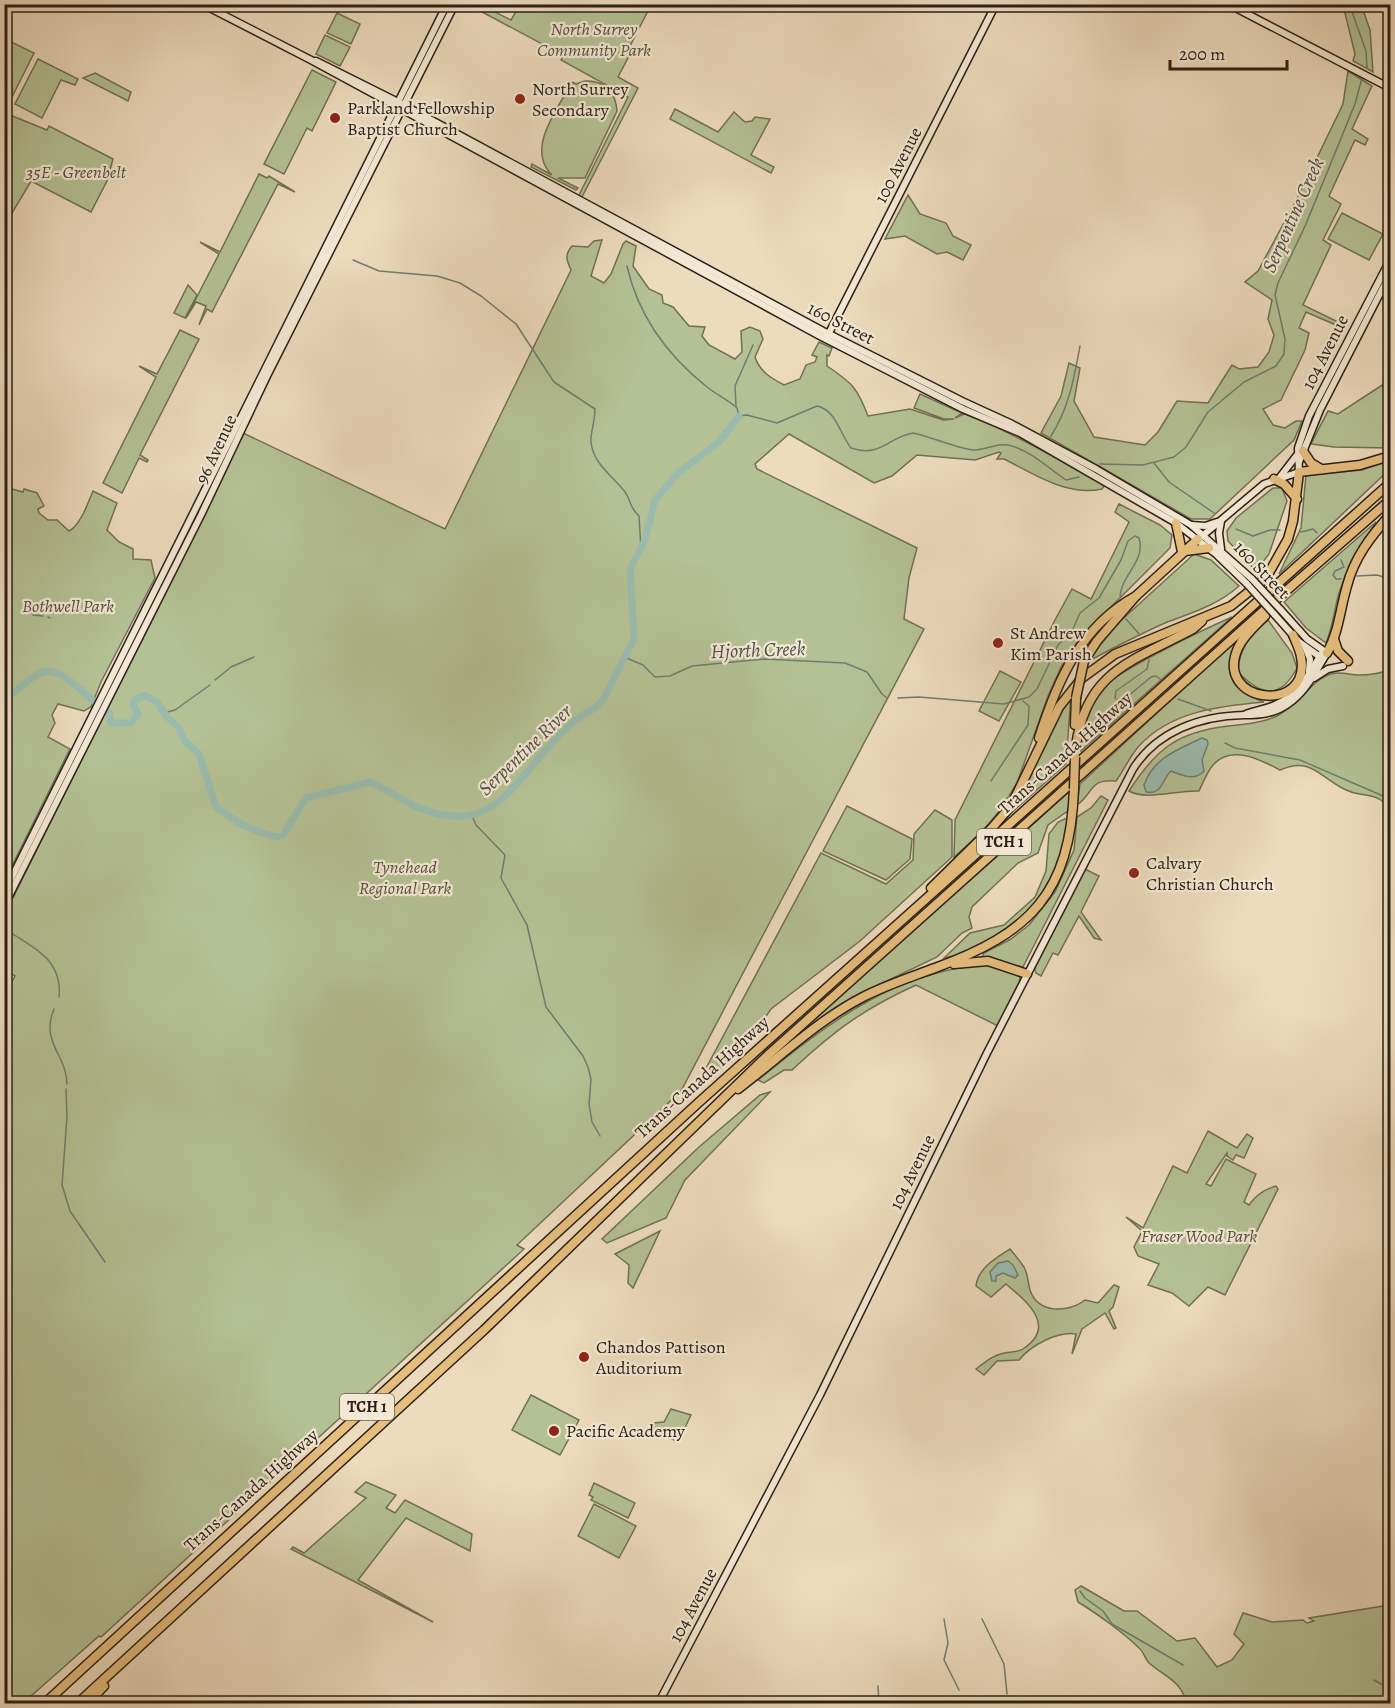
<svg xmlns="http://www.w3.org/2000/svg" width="1395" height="1708" viewBox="0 0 1395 1708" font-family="Alegreya,serif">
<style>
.green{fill:#b4c194;stroke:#707056;stroke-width:1.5}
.water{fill:#9abbad;stroke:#6e7d71;stroke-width:1.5}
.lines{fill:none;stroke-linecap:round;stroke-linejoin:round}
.stream{stroke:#6e7d71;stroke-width:1.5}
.river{stroke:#9abbad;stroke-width:7}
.secondary-casing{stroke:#2b2017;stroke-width:9}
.highway-casing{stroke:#2b2017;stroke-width:11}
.secondary{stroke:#f3e8d4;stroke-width:6}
.highway{stroke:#e6be7e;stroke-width:8}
.secondary-bridge-casing{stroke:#2b2017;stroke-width:9;stroke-linecap:butt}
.highway-bridge-casing{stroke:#2b2017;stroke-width:11;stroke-linecap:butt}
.secondary-bridge{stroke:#f3e8d4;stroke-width:6}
.highway-bridge{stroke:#e6be7e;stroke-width:8}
.poi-dot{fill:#8f2418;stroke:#f3e8d4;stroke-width:2}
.labels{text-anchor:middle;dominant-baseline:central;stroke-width:4.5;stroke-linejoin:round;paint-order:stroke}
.shield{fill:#f3e8d4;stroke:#675c50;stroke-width:1.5}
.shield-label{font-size:16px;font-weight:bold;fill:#2b2017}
.park-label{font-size:18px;font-style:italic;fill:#54503c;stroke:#f3e8d4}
.poi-label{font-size:18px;fill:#2b2017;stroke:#f3e8d4;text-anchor:start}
.street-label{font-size:18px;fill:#2b2017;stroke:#f3e8d4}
.water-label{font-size:20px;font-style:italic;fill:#4c4e44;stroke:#f3e8d4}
</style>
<rect width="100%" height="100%" fill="#eddbbd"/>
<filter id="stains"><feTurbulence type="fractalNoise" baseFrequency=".00333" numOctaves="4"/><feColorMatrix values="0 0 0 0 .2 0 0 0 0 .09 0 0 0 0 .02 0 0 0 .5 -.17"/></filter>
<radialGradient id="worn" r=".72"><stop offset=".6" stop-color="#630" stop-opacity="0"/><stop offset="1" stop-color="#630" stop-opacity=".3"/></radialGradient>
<g class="green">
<path d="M469,5H481L511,20L520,5H651L626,54L629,56L618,77L638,88L582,197L579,195L628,97L561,60L563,55Z"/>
<path d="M1343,5L1363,10L1370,30L1373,72L1353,61L1355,54Z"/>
<path d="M337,13L360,24L351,44L327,33Z"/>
<path d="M325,35L350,47L340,66L316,54Z"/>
<path d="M5,39L34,53L5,111Z"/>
<path d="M38,59L78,79L75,85L61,80L42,118L15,104Z"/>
<path d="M312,70L336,82L312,131L307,128L284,174L264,164Z"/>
<path d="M1348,71L1372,86L1352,129L1368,139L1365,145L1355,140L1329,196L1341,204L1323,240L1331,245L1303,305L1336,321V325L1306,312L1299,328L1309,333L1305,350L1281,400L1263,409L1273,425L1285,428L1296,421H1302L1294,440L1210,519H1191L1041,433L1061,396L1069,363L1080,368L1074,401L1094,437L1145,445L1158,432L1177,401L1208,403L1232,365L1239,369L1258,367L1269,352L1274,335L1268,319L1272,300L1245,282L1258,271L1300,193L1343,104Z"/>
<path d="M95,73L131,92L128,101L83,78Z"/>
<path d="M585,81C604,80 616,92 617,111L585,178H558L578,188L576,190L531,167L532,164L552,175C525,149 558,109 572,82L576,84Z"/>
<path d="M675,109L718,132L734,112L745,122L752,121L755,117L770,119L751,155L774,167L771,173L670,119Z"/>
<path d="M5,113L47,130L49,126L113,159L107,181L91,212L31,181L5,225Z"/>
<path d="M259,174L267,178L269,176L295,192L278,184L212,312L207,309L199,325L206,306L196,302L186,318L219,254L200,242L220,252Z"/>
<path d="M908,195L920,214L946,223L953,236L971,245L963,260L947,252L937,254L905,236L885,239Z"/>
<path d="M1342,213L1383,234L1369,260L1328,239Z"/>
<path d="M602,240L591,276L604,283L611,274L623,244L626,241L636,246L633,266L649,289L662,295L663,303L673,307L689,326L705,327L702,336L709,345L735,359L742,352L741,331L750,327L760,331L763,339L755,357C760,372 771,378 784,385L800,379L806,365L815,362L817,357L812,355L819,342L832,348L829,356L827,355V366C852,383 857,387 868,416L910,409L943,420L954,419H944L914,408L920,394L962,413L955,418L964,414L975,416L1106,483L1102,489C1068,497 1034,474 1004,459H997L1001,453L999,452L975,460L917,455L892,476L874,483L789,434L755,464L757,469L917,548L909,578L904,619L924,629L681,1091L517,1245L524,1249L101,1637L99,1636L22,1704L4,1703V996L15,976L5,969V914L243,433L445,529L571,270C567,261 564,255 572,246L588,247L594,241Z"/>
<path d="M188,285L197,295L185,318L174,313Z"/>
<path d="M180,330L199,339L140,455L148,460L147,462L139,458L122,493L103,483L156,377L139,366L157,374Z"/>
<path d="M1390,380V448L1334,447L1311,444L1328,411L1338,414Z"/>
<path d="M1390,460V469L1279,574L1301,528L1306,475L1362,470Z"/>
<path d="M5,487L23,492L24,489L37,493L44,506L38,509L39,513L48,520H57L69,531C80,526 88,503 93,491L117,503L107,530L119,542L133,549V559L151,560L155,578L101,682L91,707L84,711L58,704L52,715L55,723L48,737L70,749L5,880Z"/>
<path d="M1273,488H1282L1287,501L1269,554L1256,571L1228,541L1227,531L1236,518Z"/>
<path d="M1119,504L1160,525L1172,535L1170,548L1080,638L1061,667L1048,696L1017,783L1001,809L981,833L954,857L955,820L1055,620L1072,589L1091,599L1129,522L1115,512Z"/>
<path d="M1376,522C1362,545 1347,567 1339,593C1334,610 1333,626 1326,643L1306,628L1284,602Z"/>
<path d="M1194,554L1211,560L1239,586C1218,605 1191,613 1165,623C1138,635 1113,648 1087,662L1115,626Z"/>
<path d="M1232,617L1081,751C1082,730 1085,712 1096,694C1107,675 1207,628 1232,617Z"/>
<path d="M1268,620L1292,653L1297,668C1280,700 1261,696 1238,672C1239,648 1250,636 1268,620Z"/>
<path d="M1232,644L1234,646C1222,677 1234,691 1264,702C1220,706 1171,711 1139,746C1130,756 1124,770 1116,781C1089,778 1094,793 1077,805L1080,784Z"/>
<path d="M1390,670V809C1376,790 1363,799 1344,789C1320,777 1310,756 1280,770C1261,760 1231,744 1213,765C1207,772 1203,783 1199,791C1176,790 1147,801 1129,791C1156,749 1177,732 1228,726C1245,724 1262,723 1277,716C1299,705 1311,680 1331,674C1340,671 1350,675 1359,675C1369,675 1381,673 1390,670Z"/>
<path d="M1000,671L1021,682L999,721L979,711Z"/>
<path d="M1071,694L1066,764L1008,816C1035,778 1043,731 1071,694Z"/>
<path d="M1070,791L1069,810L1048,825L1038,853L1018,863L972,907L969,917L972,928L962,933L937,957L860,994L774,1055Z"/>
<path d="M1101,796L1108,800L1023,967L982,957L984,953L1011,939L1029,925L1055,892L1074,850L1077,817L1091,808Z"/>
<path d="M847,806L912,839L910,859L886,880L823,851Z"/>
<path d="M935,810L952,820V857L860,941L771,1009L749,1041L700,1088L697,1085L821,853L886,884L913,860L914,834Z"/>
<path d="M1069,817C1067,830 1066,845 1062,858C1043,906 996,949 944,958L970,933L1004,925L1035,897L1046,871L1049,834L1058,822Z"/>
<path d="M1083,868L1099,876L1081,912L1101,940L1094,938L1079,916L1058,955L1053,953L1041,976L1036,973L1034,967Z"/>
<path d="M988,964L1020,976L1019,983L998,1026L916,985C863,1009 834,1031 792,1070H784L764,1083L758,1080C828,1023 895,971 988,964Z"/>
<path d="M770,1092L685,1180L666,1218L607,1243L602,1239L699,1147L760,1095Z"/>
<path d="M1208,1131L1237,1148L1247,1134L1253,1138L1244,1158L1236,1155L1233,1160L1227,1156V1153L1206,1184L1211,1186L1226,1159L1256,1174L1244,1202L1249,1205C1256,1195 1265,1189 1276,1186L1278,1189L1225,1295L1208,1287L1189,1306L1172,1293L1148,1285L1159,1264L1138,1256L1134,1247L1142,1231L1126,1217L1143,1228L1173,1166L1187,1173Z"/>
<path d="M660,1231L633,1288L628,1283L629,1265L615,1254Z"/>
<path d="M1010,1249C1015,1255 1020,1261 1024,1267C1028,1274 1028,1283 1030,1290C1038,1314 1069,1313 1085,1300L1098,1303L1114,1285L1119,1287L1113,1307L1109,1311L1116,1328L1114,1329L1105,1313L1082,1329L1072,1354L1076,1334C1058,1331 1031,1345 1019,1360L997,1361L984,1375L976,1369C985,1362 993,1355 1004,1353C1011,1351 1017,1353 1023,1349C1058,1326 1026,1301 1006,1284L991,1297L976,1286C978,1268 996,1258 1010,1249Z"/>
<path d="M531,1395L579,1420L560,1455L512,1430Z"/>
<path d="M671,1409L691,1415L678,1442L650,1428L653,1423L664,1422Z"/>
<path d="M366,1482L396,1495L386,1508L395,1513L405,1500L472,1534L470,1551L406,1518L358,1580L433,1622L291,1549L293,1547L304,1553L366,1498L355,1492Z"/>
<path d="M594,1483L635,1503L628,1518L591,1500L593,1497L589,1495Z"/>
<path d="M594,1504L636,1526L619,1558L578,1536Z"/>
<path d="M1081,1586L1124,1611H1137L1177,1641L1195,1638L1217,1667L1232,1660L1244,1644L1234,1634L1243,1613L1272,1622L1303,1620L1307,1623L1314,1621L1309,1618L1390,1605V1703H1186C1182,1681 1165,1677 1149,1663C1145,1659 1144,1652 1139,1648C1124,1633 1096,1613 1078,1602L1075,1590Z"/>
</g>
<g class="water">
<path d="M1202,738L1207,740L1208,744L1202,760L1204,771C1195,781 1183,776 1171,771C1161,780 1163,795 1146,792L1144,785C1153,758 1179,749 1202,738Z"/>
<path d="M1008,1261L1013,1265L1018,1275L1015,1278L1003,1273L996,1276V1281H992L990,1272L998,1263Z"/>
</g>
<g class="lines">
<g class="stream">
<path d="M1351,9L1366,51L1367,68"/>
<path d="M353,260L379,271L437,276L460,283L481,296L516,324L554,382L595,409C595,422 590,434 591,442C593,464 613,476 625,492C632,501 628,506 639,516L641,549"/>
<path d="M627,266C638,315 668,356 707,387C717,395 728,400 737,408L739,416L747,415L777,423L817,406C836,410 840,434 851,448C881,458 888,437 913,433C929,436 964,451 976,450C989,449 998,442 1012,446C1034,453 1048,468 1066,480L1079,477"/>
<path d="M736,406L735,386L753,345"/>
<path d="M1051,436C1069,408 1074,378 1080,346"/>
<path d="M1154,463L1169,482L1214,513"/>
<path d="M1100,464L1143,465L1174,457L1186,447L1208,412L1244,382L1276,366L1284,354L1285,339L1275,295L1278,283L1306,224L1355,104L1362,78"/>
<path d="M1236,529L1253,536L1270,530H1280"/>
<path d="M1301,532L1313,529L1317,533"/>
<path d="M1341,560L1344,567L1335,571L1333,575L1336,579H1341"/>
<path d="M1357,576L1377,575L1390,579"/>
<path d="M33,615L43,616"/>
<path d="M48,617L50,618"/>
<path d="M1126,619L1140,635"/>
<path d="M624,657L643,665L655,677L670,676L692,666L764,659L845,663L867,672L882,694L887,698"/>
<path d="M1149,660L1147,669L1116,691L1115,698L1121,702L1151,677L1156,676L1160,679"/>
<path d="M215,680L231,667L254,657"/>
<path d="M898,698L919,697L1004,704L1029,697L1037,689L1058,645L1072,631L1080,613L1099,598L1121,560L1128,541L1135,536L1139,538C1146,561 1122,574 1120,596"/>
<path d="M1178,699L1211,711"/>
<path d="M164,713L175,710L210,685"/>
<path d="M1225,743L1235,748L1300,760L1390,799"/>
<path d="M991,781L1028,725L1029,706L1023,701"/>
<path d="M472,816L476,825L505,855L501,878L527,925L546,1007L583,1056L588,1067L591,1079L589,1104L592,1122L600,1136"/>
<path d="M4,928C30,947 63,957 59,997"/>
<path d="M54,1009C40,1043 67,1055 67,1084"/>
<path d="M66,1089L67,1117L62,1185L70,1211L105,1262"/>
<path d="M1080,1591L1085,1598L1103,1611L1112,1624L1183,1665"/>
<path d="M944,1619L948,1643L944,1660L959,1690"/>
<path d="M982,1619L1004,1664L1007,1694"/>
<path d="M1374,1680L1390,1689"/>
<path d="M878,1686L879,1704"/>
</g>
<path class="river" d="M4,699C17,692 30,676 43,672C64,666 88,701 109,712L111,723H131L138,714L133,705L134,700L145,695L158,703L167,717L178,727L185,741L199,754L216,807L241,824L259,832L277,837L283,835L306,798L370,782C386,789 400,799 415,806C489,839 510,788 554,741C561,734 569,724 577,719C587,712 595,710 603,700L634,639L630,569L645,540L655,500L678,473L719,442L739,416"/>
<defs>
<g id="secondary">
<path d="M202,4L311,60L820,336L963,409L1020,433L1176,523L1217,555L1247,584"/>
<path d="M1228,4L1390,88"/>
<path d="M316,61L398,102L823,331L962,401L1010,423L1096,469L1191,525L1252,579"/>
<path d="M828,335L996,4"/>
<path d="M1299,462L1320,410L1390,274"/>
<path d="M1280,477L1297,455"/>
<path d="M1221,521L1219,533L1221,549"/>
<path d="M1192,525L1205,526L1217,522"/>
<path d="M1201,537L1264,484L1299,472L1298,448L1309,416L1390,260"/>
<path d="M1274,614L1299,642L1323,659"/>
<path d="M1306,649L1310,659L1309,671"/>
<path d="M1314,678L1328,669L1343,666"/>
<path d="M1246,714C1256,710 1267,709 1277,704C1301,693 1310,672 1323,651"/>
<path d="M4,893L447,4"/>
<path d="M4,906L201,515L267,376L455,4"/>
<path d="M658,1704L820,1395L987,1053L1133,769C1157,731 1200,716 1244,715C1260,715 1274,714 1288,704C1306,692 1315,672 1327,653L1307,639L1280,609"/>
</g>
<g id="highway">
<path d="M1303,451L1311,463L1321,469"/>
<path d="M1274,479L1284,484L1297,499"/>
<path d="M1176,523L1182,552"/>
<path d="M1185,551L1209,548"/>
<path d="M1265,616C1255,626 1244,635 1238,648C1213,704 1312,715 1301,657C1300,650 1296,642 1293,635"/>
<path d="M1334,639L1338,651L1348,661"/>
<path d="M1327,653C1339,632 1340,609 1347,586C1354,558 1371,536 1390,515"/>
<path d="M1084,661L1097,641L1136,596L1198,539"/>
<path d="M1075,725L1076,698"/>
<path d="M1039,738C1057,681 1081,626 1136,596"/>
<path d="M1076,746C1086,671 1133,661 1193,629L1202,621"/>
<path d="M931,888L991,829L1011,806L1059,707L1082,678L1115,654L1231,606L1266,578L1288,539L1293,521L1299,472L1360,465L1390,456"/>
<path d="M954,964L988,961L1027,974"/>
<path d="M738,1089C779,1058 818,1020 863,997C886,985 911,977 935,968C1031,933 1070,893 1074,789"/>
<path d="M44,1704L697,1104L1390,483"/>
<path d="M77,1704L484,1330L767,1056L1270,605L1390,500"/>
<path d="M87,1704L104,1686"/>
</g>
</defs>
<use href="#secondary" class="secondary-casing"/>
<use href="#highway" class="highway-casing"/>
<use href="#secondary" class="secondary"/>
<use href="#highway" class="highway"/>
<defs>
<g id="secondary-bridge">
<path d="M1252,579L1280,609"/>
<path d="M1247,584L1274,614"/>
</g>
<g id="highway-bridge">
<path d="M1076,698L1084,661"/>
<path d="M1074,789L1075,757"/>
</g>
</defs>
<use href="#secondary-bridge" class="secondary-bridge-casing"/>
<use href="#highway-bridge" class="highway-bridge-casing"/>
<use href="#secondary-bridge" class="secondary-bridge"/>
<use href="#highway-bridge" class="highway-bridge"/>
</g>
<g class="poi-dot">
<circle cx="520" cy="99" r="6"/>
<circle cx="335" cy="118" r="6"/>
<circle cx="998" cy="643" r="6"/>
<circle cx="1134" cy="873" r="6"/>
<circle cx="584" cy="1357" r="6"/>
<circle cx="554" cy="1431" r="6"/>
</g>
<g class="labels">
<g class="shield">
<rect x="977" y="829" width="54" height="26" rx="4.5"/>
<rect x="340" y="1394" width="54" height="26" rx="4.5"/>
</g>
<g class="shield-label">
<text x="1004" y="842">TCH 1</text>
<text x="367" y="1407">TCH 1</text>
</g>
<g class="park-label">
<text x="594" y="29">North Surrey<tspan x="594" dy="21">Community Park</tspan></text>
<text x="76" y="172">35E - Greenbelt</text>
<text x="68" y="606">Bothwell Park</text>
<text x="405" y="867">Tynehead<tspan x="405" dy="21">Regional Park</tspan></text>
<text x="1199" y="1236">Fraser Wood Park</text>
</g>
<g class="poi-label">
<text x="532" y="89">North Surrey<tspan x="532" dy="21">Secondary</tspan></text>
<text x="347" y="108">Parkland Fellowship<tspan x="347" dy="21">Baptist Church</tspan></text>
<text x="1010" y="633">St Andrew<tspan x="1010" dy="21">Kim Parish</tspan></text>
<text x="1146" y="863">Calvary<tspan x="1146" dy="21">Christian Church</tspan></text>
<text x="596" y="1347">Chandos Pattison<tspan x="596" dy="21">Auditorium</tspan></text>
<text x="566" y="1431">Pacific Academy</text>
</g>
<g class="street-label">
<text transform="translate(898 165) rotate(-63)">100 Avenue</text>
<text transform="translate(841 323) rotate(27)">160 Street</text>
<text transform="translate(1325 352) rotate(-63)">104 Avenue</text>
<text transform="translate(216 449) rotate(-65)">96 Avenue</text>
<text transform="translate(1262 570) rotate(46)">160 Street</text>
<text transform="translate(1065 753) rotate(-42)">Trans-Canada Highway</text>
<text transform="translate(702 1077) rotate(-42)">Trans-Canada Highway</text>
<text transform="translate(912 1172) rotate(-64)">104 Avenue</text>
<text transform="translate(251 1490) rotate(-42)">Trans-Canada Highway</text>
<text transform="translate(693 1605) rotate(-62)">104 Avenue</text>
</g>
<g class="water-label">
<text transform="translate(1293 215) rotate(-66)">Serpentine Creek</text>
<text transform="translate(758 650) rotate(-2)">Hjorth Creek</text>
<text transform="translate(525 750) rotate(-44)">Serpentine River</text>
</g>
</g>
<rect width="1395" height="1708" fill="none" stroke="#eddbbd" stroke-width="24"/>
<rect x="6" y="6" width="1383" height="1696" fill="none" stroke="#2b2017" stroke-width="3"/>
<rect x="12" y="12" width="1371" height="1684" fill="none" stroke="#2b2017" stroke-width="1.5"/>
<path d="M1170 60v9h117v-9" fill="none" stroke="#2b2017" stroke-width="3"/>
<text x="1179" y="60" font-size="18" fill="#2b2017" stroke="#f3e8d4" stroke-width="4.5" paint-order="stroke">200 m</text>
<rect width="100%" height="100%" filter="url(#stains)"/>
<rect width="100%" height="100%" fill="url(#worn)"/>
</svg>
